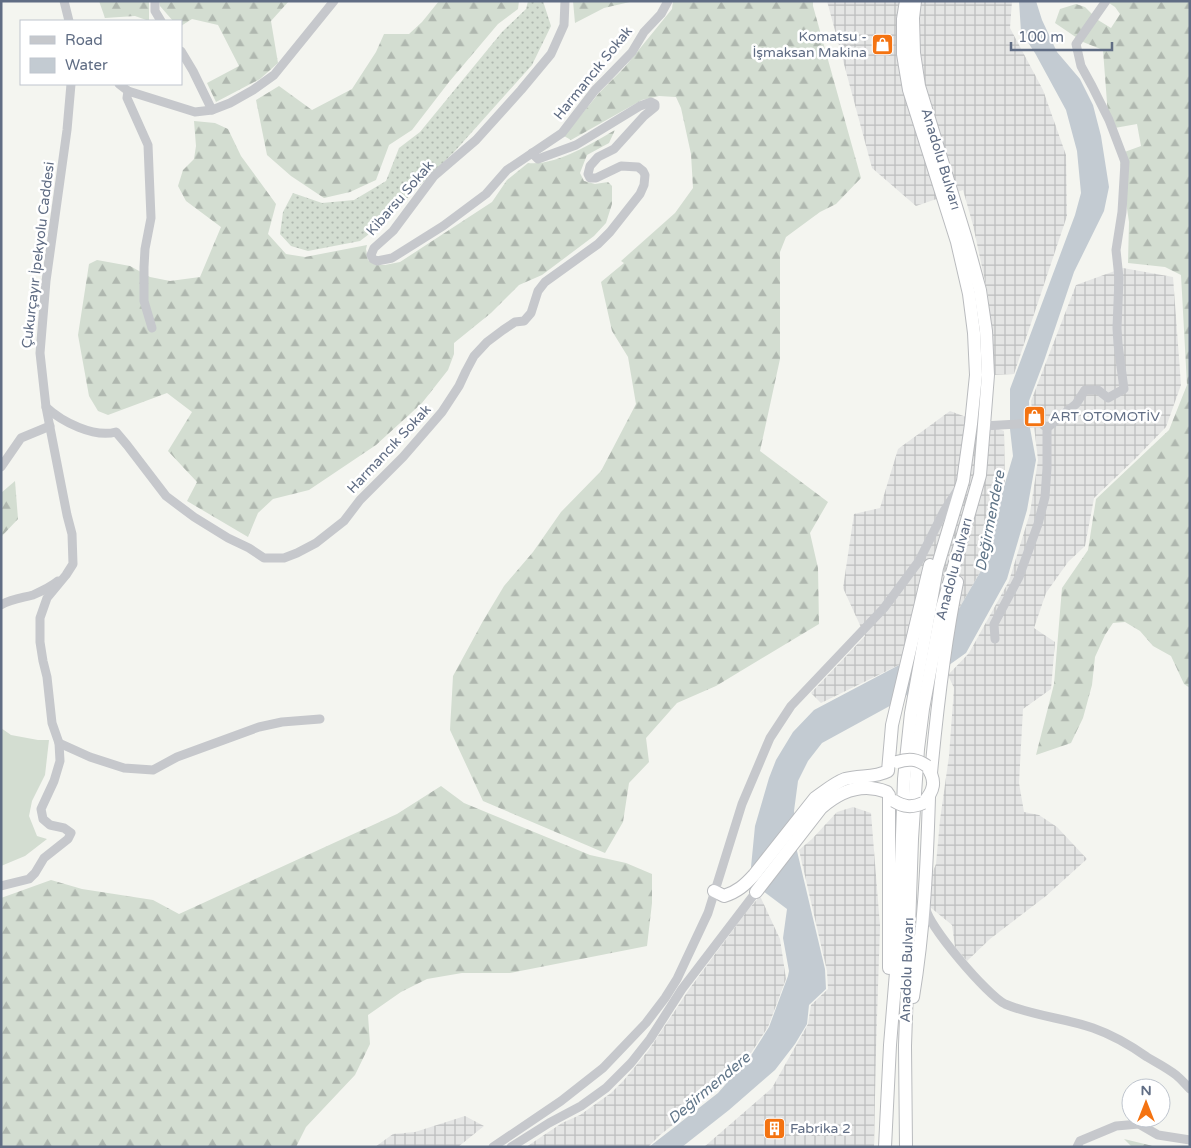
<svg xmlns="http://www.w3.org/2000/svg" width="1191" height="1148" viewBox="0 0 1191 1148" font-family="'Varela Round',sans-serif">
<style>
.industrial{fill:url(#industrial-grid)}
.grass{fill:url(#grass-dots)}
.forest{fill:url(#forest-firs)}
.garden{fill:#d3ddd1}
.water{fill:#c3cbd2}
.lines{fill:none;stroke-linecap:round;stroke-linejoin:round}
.highway-casing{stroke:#b9bbbe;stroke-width:14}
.minor{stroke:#c6c8cc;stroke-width:9}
.highway{stroke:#fff;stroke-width:12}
.highway-bridge-casing{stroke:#b9bbbe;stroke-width:14;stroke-linecap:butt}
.highway-bridge{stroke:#fff;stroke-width:12}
.labels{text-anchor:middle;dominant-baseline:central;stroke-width:5;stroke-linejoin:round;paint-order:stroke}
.poi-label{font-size:14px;fill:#606d84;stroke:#fff;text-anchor:start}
.street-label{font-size:14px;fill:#606d84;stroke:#fff}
.water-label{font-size:15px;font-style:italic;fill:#617689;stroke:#fff}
</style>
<defs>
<pattern id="industrial-grid" width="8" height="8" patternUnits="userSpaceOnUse" patternTransform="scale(1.25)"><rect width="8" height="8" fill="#e4e5e4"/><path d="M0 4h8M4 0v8" fill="none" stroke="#bcbebe"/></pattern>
<pattern id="grass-dots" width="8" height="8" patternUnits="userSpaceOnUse" patternTransform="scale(1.25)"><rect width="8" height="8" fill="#d3ddd1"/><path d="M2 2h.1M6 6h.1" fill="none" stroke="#afb7af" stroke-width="1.8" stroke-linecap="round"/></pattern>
<pattern id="forest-firs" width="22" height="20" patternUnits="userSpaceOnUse" patternTransform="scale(1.25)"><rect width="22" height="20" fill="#d3ddd1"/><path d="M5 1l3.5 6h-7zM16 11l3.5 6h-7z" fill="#afb7af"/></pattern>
</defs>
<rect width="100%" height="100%" fill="#f4f5f0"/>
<g class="industrial">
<path d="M827,1H1012L1010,28L1043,90L1066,155L1067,216L1014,374L994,375L988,295L973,225L963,190L916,206L872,168Z"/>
<path d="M1123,268L1173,277L1181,385L1166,427L1135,459L1094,498L1085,546L1068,562L1046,593L1034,628L1055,642L1051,689L1023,709L1019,783L1024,812L1039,815L1057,827L1087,859L1046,896L990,939L967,961L955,947L952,925L930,907L931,876L936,864L940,820L949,756L954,688L948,675L969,653L1009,581L1030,513L1038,460L1031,401L1076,285Z"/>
<path d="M950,411L1004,431L1005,486L998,507L982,569L950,624L901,664L821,703L811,693L865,636L843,588L854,514L880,508L898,449Z"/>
<path d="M853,807L871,813L880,926L876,1049L874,1147H704L772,1088L808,1024L811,1005L828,989L827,971L799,850L812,839L837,812Z"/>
<path d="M760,896L780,939L786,979L768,1027L751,1053L716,1091L660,1135L648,1147H526L562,1123L580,1115L611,1093L624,1080L648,1051L690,988L747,911Z"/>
<path d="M465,1116L484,1126L458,1147H375L393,1134L415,1132Z"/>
</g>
<path class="grass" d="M528,1H543L551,26L532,65L455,151L394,211L373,231L360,241L308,251L291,246L280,234L283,212L293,193L322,203L354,200L386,181L399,148L420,132L502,32L526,9Z"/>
<g class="forest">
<path d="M99,1H149V21L135,16L105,18Z"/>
<path d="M159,1H289L271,21L278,63L260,79L216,102L207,83L239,66L218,25L192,19L181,26V21H173L160,6Z"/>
<path d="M439,1H519L518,9L498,24L449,82L412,130L389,145L376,180L350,192L324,198L291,176L267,155L256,100L279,86L312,110L352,89L376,52L384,34H409L422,22Z"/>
<path d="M573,1H634L604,8L575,23Z"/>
<path d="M673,1H813V6L861,178L836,204L820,212L786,237L780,252V359L760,451L828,502L810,533L818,568L819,624L716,686L677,703L646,738L649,762L629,783L623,822L605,853L483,801L450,730L453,676L483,621L504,586L533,552L561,512L601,471L636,404L628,357L612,331L601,282L624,263L621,261L675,213L693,188L691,154L681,108L676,97L659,96L642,100L571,140L564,136L599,93L624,68L672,9Z"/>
<path d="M1110,1H1190V688L1184,684L1171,656L1153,646L1140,631L1125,622L1113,623L1105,635L1095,657L1092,685L1083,718L1071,743L1036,755L1054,684L1062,588L1088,550L1096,499L1169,430L1187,385L1181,275L1165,267L1128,263L1129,222L1119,154L1141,146L1137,124L1109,129L1103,50L1083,42L1055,23L1060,9L1076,4L1085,7L1098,20L1111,28L1120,14L1115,7L1109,3Z"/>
<path d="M194,121L215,123L228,129L241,156L276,204L268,234L286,254L305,257L367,245L366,249L368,260L376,265H385L400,262L492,202L507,180L528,163C555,166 591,144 615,130L609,143L587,155L580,173L584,181L595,184L608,182L612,186V204L606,223L594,236L542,275L519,285L491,313L454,343V354L448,370L422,403L376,445L309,490L273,499L258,513L248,537L187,501L197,482L168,451L192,412L167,393L108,415L98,411L89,396L78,335L89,264L97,260L130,266L150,277L170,281L200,277L221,227L186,201L178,186L183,170L194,159L196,146Z"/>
<path d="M15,481L18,519L1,537V493Z"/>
<path d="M441,786L464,803L590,855L626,863L652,874V903L647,946L510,973H462L427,979L401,992L368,1015L370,1044L355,1075L306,1127L296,1147H1V898L51,880L82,889L153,900L179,914L397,814Z"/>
<path d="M1124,1139L1157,1147H1132Z"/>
</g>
<path class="garden" d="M1,728L11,735L38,740H49L45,775L32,801L29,816L37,836L47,839L25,856L1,866Z"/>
<path class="water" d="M1019,1H1036L1042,20L1057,52L1080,79L1093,105L1101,136L1109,187L1104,211L1074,272L1044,361L1029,401L1030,428L1036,460L1027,510L1007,579L966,653L897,702L822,743L808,761L798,781L794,811L797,851L825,969L826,989L809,1005L807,1024L795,1044L775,1070L729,1110L682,1147H649L718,1093L752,1054L769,1027L788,976L789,971L783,938L787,909L763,891L751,867L755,826L769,778L776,760L793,732L814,710L901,664L950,624L982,569L998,507L1013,456L1010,429V389L1075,215L1081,193L1077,151L1066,110L1035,53L1021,32Z"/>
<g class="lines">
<defs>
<g id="highway">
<path d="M931,773C937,709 944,645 957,582"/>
<path d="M923,803C934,791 937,781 927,767"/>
<path d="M714,891L724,896C737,892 745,885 754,875L815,798C824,792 834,783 845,779C860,775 875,778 888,771L892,725L930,565"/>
<path d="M756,892L821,808C840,791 862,782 887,792"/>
<path d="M889,968V795"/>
<path d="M913,997C924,931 927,864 929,797"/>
<path d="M885,1147L890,1045L898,948L904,779L911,713L937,568L963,481L971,424L976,375L974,333L969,294L957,242L909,90L903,54V19L906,1"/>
<path d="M906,1147L905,1046L912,839L918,749L923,709L942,608L980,475L988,375L986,331L980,290L966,239L919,86L914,53L913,18L915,1"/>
</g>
</defs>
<use href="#highway" class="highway-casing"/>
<g class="minor">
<path d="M64,1L69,21"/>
<path d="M155,1V11L161,21"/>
<path d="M565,1L564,25L551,54L521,90L476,140L434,176L393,231L374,248L371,255L373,259L377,261L392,258L443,226L486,194L507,170L562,133L595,90L606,79L632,52L644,32L661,14L668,1"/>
<path d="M181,51L193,71L212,110"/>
<path d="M119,84L128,91L195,112L212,110L230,103L253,90L274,75L334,1"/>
<path d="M128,91L127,98L148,145L151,218L145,249L144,267V301L152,328"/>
<path d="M46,407C62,422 94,438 116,432L127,445L166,496L194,517L228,538L249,548L264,558H284L297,553L316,543L344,521L360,500L403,457L442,412L459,386L466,371L474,356L487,342L503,330L515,322L524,321L531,313L538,291L545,282L598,244L610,232L640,194L644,185L645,175L643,171L638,167L621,166L596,178H590L588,174L590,166L598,157L614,149L644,116L655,107V104L651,102L640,106L576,145L538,159L532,153"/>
<path d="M983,426L1033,423H1041L1047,428V468L1045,497L1038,524L1019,577L994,624L995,639"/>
<path d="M1047,428L1076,404L1085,390H1098L1108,398L1124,389L1118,344L1117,328L1119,278L1116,250L1122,212L1125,162L1109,120L1092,86L1081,66L1076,44L1106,1"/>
<path d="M1,467L21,438L50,426"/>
<path d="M1,605C11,599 22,598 33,595C42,591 51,587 58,581"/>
<path d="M59,743L90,757L124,768L153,770L177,757L259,727L282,722L320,719"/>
<path d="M1,886L29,879L35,873L44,858L68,839L71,833L64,828L50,825L43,819L41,809L54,781L60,761L59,743L52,723L47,677L43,661L40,642V618L47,598L66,575L73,564L72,534L67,515L46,407L40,353L46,281L67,130L71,84"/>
<path d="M926,908C927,925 988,996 1005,1004C1033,1016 1065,1018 1093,1028C1113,1035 1130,1045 1147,1057C1157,1063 1167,1068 1176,1075C1181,1079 1185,1084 1190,1089"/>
<path d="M493,1147L561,1101L603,1068L646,1023L665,998L677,979L708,913L742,804L770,738L791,706L884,608L919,561L944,511L957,491"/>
<path d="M511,1147L549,1123L581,1106L606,1088L631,1063L650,1039L682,989L756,892"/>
<path d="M1077,1147L1080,1141L1116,1126L1139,1124L1158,1135L1190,1140"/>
</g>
<use href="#highway" class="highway"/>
<defs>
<g id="highway-bridge">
<path d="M897,762C909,758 917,759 927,766"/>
<path d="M894,801C904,807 912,808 923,803"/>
</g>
</defs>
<use href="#highway-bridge" class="highway-bridge-casing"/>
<use href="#highway-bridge" class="highway-bridge"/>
</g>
<defs>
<symbol id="shop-square" viewBox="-11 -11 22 22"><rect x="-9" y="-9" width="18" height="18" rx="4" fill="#f47311" stroke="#fff"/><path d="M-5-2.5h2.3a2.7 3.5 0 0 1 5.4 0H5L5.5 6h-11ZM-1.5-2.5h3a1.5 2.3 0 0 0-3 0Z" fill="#fff"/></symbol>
<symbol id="building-square" viewBox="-11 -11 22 22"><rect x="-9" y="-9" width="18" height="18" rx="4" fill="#f47311" stroke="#fff"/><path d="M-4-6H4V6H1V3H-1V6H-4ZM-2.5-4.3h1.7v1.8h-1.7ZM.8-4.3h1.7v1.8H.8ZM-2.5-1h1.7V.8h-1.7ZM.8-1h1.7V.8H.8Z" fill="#fff"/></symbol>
</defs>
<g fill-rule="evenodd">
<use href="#shop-square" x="870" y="32" width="25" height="25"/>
<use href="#shop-square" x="1022" y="404" width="25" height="25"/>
<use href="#building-square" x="762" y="1116" width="25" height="25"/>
</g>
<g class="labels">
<g class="poi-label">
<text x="867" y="36" text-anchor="end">Komatsu -<tspan x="867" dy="16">İşmaksan Makina</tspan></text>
<text x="1050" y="416">ART OTOMOTİV</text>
<text x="790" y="1128">Fabrika 2</text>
</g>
<g class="street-label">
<text transform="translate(593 73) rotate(-51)">Harmancık Sokak</text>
<text transform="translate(941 159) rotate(73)">Anadolu Bulvarı</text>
<text transform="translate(400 198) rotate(-49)">Kibarsu Sokak</text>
<text transform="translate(38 255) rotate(-83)">Çukurçayır İpekyolu Caddesi</text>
<text transform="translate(389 449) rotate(-47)">Harmancık Sokak</text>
<text transform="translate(954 569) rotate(-75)">Anadolu Bulvarı</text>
<text transform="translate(907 970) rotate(-88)">Anadolu Bulvarı</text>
</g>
<g class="water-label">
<text transform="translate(990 521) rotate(-79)">Değirmendere</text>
<text transform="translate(709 1088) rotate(-40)">Değirmendere</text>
</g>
</g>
<rect width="1191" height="1148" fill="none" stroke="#606d84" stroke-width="5"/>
<rect x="20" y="20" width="162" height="65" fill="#ffffff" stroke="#bfc5ce"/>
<rect x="30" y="36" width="25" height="8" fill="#c6c8cc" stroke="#bfc5ce"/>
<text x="65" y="45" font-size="15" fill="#606d84">Road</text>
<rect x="30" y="58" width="25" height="15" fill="#c3cbd2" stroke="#bfc5ce"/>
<text x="65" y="70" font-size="15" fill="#606d84">Water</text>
<g transform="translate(1146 1103)"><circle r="24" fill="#ffffff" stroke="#bfc5ce"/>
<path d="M0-4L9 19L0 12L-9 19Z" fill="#f47311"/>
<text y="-8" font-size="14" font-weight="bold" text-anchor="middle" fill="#606d84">N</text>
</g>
<path d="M1011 42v8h101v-8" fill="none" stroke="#606d84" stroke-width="2.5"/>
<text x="1018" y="42" font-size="15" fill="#606d84" stroke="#ffffff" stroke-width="4" paint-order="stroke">100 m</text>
</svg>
